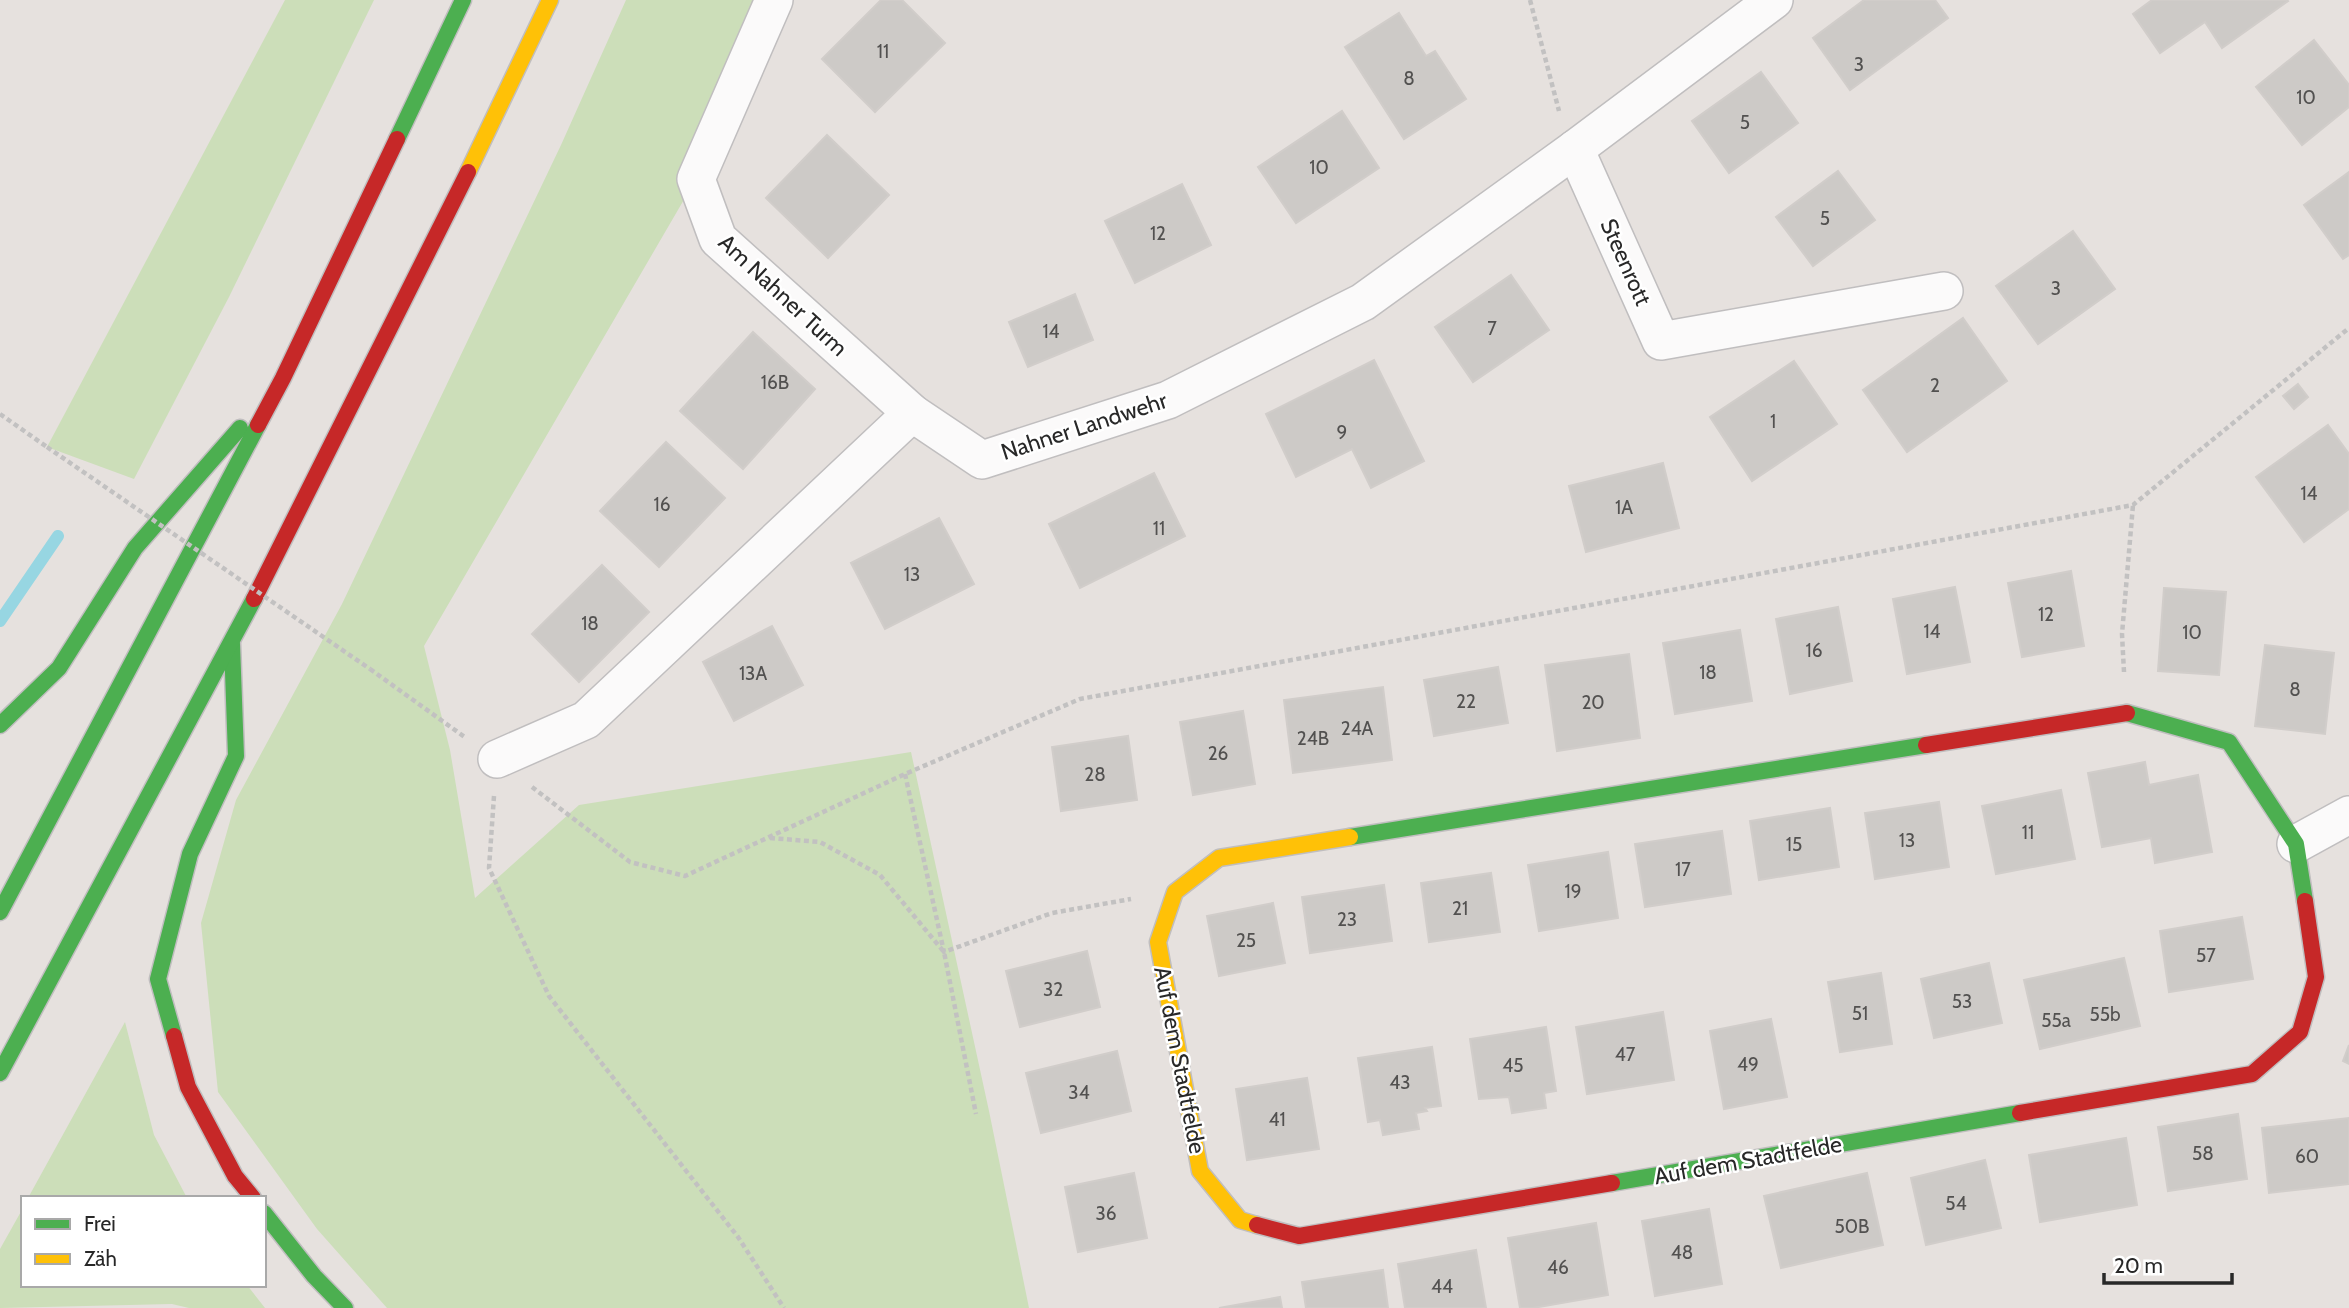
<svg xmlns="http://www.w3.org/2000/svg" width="2349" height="1308" viewBox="0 0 2349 1308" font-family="Cabin,sans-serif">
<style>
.green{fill:#ccdeb9}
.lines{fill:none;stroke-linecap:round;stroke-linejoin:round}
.stream{stroke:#97d6e2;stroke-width:12}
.building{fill:#cdcac7;stroke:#d1cdca;stroke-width:2}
.street-casing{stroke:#c0bebf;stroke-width:40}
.fast-casing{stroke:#c0bebf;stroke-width:19}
.slow-casing{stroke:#c0bebf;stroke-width:19}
.jam-casing{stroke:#c0bebf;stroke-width:19}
.path{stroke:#c2c1c1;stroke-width:4.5;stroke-dasharray:5 3.5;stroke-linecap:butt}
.street{stroke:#fbfafa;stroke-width:37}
.fast{stroke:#4caf50;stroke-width:16}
.slow{stroke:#ffc107;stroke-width:16}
.jam{stroke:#c62828;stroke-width:16}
.path-bridge{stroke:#c2c1c1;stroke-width:4.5;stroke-dasharray:5 3.5;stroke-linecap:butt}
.labels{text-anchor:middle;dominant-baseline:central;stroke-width:5;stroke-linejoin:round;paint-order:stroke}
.number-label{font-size:19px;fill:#525150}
.street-label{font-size:23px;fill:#282828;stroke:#fff}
</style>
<rect width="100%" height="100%" fill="#e6e1de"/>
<g class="green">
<path d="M285,0H374L229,297L134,479L47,447Z"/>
<path d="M626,0H774L696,179L424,646L450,750L475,898L579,805L911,752L989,1111L1029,1308H387L317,1229L218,1092L201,923L236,800L342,604L561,145Z"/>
<path d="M125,1022L154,1135L187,1198H28Z"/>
<path d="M23,1208V1285H247L265,1308H189L172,1304L0,1308V1249Z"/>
</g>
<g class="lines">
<path class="stream" d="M0,621L58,536"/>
</g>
<g class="building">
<path d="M881,0H902L945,43L875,112L822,59Z"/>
<path d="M1864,0H1935L1948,18L1850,90L1813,38Z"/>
<path d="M2152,0H2287L2288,1L2222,48L2205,22L2160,53L2133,14Z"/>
<path d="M1399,13L1426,56L1435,51L1466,99L1404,139L1345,47Z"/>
<path d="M2314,40L2349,85V107L2302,145L2256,87Z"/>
<path d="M1761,72L1798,123L1729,173L1692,121Z"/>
<path d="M1342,111L1379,168L1296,223L1258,167Z"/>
<path d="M827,135L889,195L828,258L766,198Z"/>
<path d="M1838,171L1875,220L1813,266L1776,217Z"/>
<path d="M2349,172V255L2343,259L2304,205Z"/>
<path d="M1182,184L1211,245L1135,283L1105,221Z"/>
<path d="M2073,231L2115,289L2038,344L1996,286Z"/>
<path d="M1511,275L1549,330L1473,382L1435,327Z"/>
<path d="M1075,294L1093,340L1028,367L1009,322Z"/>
<path d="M1963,318L2007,381L1907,452L1863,390Z"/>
<path d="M753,332L815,389L743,469L680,411Z"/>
<path d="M1374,360L1424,461L1371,488L1352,449L1296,477L1266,414Z"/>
<path d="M1794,361L1837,424L1752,481L1710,417Z"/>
<path d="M2298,384L2308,397L2294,409L2283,396Z"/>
<path d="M2328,425L2349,454V509L2304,542L2256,477Z"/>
<path d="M666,442L725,498L659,567L600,511Z"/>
<path d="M1663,463L1679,528L1586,552L1569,486Z"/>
<path d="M1154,473L1185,536L1080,588L1049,524Z"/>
<path d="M939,518L974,584L885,629L851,563Z"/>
<path d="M602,565L649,612L579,682L532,634Z"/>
<path d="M2071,571L2084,646L2022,657L2008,583Z"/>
<path d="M1955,587L1970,662L1907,674L1893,599Z"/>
<path d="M2164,588L2226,592L2219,675L2158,671Z"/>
<path d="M1838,607L1852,681L1790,694L1776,619Z"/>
<path d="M772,626L803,685L734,721L703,662Z"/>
<path d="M1740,630L1752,701L1675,714L1663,643Z"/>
<path d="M2265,645L2334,653L2325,734L2255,726Z"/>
<path d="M1629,654L1640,738L1557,751L1545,665Z"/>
<path d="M1498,667L1508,723L1434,736L1424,680Z"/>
<path d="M1383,687L1392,760L1293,773L1284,700Z"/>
<path d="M1243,711L1255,784L1193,795L1180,722Z"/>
<path d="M1128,736L1137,800L1061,811L1052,747Z"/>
<path d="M2145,762L2149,785L2198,775L2212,852L2155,863L2151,838L2102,847L2088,773Z"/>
<path d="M2061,790L2075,859L1996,874L1982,806Z"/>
<path d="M1939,802L1949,867L1875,879L1865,813Z"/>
<path d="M1830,808L1839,867L1759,880L1750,821Z"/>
<path d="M1722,831L1731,894L1645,907L1635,844Z"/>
<path d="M1608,852L1618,918L1539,931L1528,865Z"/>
<path d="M1491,873L1500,932L1429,942L1421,883Z"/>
<path d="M1384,885L1392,941L1310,953L1302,897Z"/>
<path d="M1273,903L1285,963L1219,976L1207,916Z"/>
<path d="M2242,917L2253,979L2169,992L2160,931Z"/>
<path d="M1087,951L1100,1007L1020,1027L1006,971Z"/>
<path d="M2124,958L2140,1026L2040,1049L2024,980Z"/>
<path d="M1989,963L2002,1023L1934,1038L1921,979Z"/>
<path d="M1881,973L1892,1044L1840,1052L1828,982Z"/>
<path d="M1663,1012L1674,1080L1587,1094L1576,1027Z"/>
<path d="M1771,1019L1787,1097L1724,1109L1710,1031Z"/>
<path d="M1546,1027L1556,1091L1544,1093L1546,1108L1512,1113L1509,1097L1479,1099L1470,1039Z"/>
<path d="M2349,1045V1064L2343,1061Z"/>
<path d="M1432,1047L1441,1106L1425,1108L1427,1111L1416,1113L1419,1129L1383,1135L1380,1120L1368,1122L1358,1058Z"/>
<path d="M1117,1051L1131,1111L1041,1133L1026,1073Z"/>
<path d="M1307,1078L1319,1149L1247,1160L1236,1089Z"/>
<path d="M2238,1114L2247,1179L2168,1191L2158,1127Z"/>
<path d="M2349,1118V1184L2269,1193L2262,1128Z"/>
<path d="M2126,1138L2137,1205L2040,1222L2029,1155Z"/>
<path d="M1985,1160L2001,1228L1926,1245L1911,1178Z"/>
<path d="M1134,1173L1147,1238L1078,1252L1065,1187Z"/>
<path d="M1867,1173L1883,1245L1781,1268L1764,1196Z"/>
<path d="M1709,1209L1722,1284L1655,1296L1642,1221Z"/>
<path d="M1596,1223L1608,1295L1533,1308H1520L1508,1238Z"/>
<path d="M1476,1250L1486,1308H1405L1398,1264Z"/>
<path d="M1383,1270L1388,1308H1306L1302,1282Z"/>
<path d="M1280,1297L1282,1308H1219Z"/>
</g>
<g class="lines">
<defs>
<g id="street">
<path d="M774,0L696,179L718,239L912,413L982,460L1168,400L1363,302L1575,149L1774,0"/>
<path d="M1575,149L1661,341L1944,291"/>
<path d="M497,759L586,720L912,413"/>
<path d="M2296,844L2349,815"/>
</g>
<g id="fast">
<path d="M397,139L463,0"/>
<path d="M2127,713L2229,742L2296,844L2305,901"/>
<path d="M0,725L59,668L135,548L240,428"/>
<path d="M1350,837L1926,745"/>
<path d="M0,912L258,425"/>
<path d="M174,1036L158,979L190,854L236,756L232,644"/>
<path d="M0,1073L254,599"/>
<path d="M1612,1183L2020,1113"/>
<path d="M264,1213L314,1276L345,1308"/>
</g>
<g id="slow">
<path d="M468,172L550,0"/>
<path d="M1257,1225L1240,1220L1200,1171L1158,942L1175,892L1219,858L1350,837"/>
</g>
<g id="jam">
<path d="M258,425L283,378L397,139"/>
<path d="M254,599L468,172"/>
<path d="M1926,745L2127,713"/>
<path d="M174,1036L188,1087L235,1176L253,1198"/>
<path d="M2020,1113L2252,1074L2300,1032L2316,977L2305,901"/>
<path d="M1257,1225L1299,1236L1612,1183"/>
</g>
</defs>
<use href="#street" class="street-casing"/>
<use href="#fast" class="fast-casing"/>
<use href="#slow" class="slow-casing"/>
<use href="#jam" class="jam-casing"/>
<g class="path">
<path d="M1530,0L1559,111"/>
<path d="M0,414L47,447"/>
<path d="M370,669L466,738"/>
<path d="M2124,672L2122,634L2133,505"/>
<path d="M905,774L944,952L1052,913L1131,899"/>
<path d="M532,787L630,862L685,876L905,774L1080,699L2133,505L2349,328"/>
<path d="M494,796L489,868L549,996L738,1237L784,1308"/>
<path d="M770,838L820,842L880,875L944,952L976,1114"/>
</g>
<use href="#street" class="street"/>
<use href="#fast" class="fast"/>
<use href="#slow" class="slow"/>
<use href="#jam" class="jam"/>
<path class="path-bridge" d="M47,447L370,669"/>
</g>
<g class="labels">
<g class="number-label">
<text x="883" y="51">11</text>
<text x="1859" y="64">3</text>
<text x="1409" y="78">8</text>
<text x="2306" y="97">10</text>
<text x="1745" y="122">5</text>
<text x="1319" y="167">10</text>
<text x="1825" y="218">5</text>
<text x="1158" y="233">12</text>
<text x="2056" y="288">3</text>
<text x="1492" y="328">7</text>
<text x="1051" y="331">14</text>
<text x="775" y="382">16B</text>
<text x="1935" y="385">2</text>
<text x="1773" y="421">1</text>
<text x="1342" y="432">9</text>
<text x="2309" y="493">14</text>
<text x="662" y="504">16</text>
<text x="1624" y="507">1A</text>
<text x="1159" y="528">11</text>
<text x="912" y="574">13</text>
<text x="2046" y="614">12</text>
<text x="590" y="623">18</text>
<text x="1932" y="631">14</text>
<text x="2192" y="632">10</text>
<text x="1814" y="650">16</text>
<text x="1708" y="672">18</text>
<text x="753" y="673">13A</text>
<text x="2295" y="689">8</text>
<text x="1466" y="701">22</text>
<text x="1593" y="702">20</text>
<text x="1357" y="728">24A</text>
<text x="1313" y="738">24B</text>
<text x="1218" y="753">26</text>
<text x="1095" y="774">28</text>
<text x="2028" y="832">11</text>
<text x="1907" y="840">13</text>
<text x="1794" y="844">15</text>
<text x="1683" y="869">17</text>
<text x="1573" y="891">19</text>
<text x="1460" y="908">21</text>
<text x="1347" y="919">23</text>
<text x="1246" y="940">25</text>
<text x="2206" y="955">57</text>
<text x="1053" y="989">32</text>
<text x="1962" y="1001">53</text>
<text x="1860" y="1013">51</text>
<text x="2105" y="1014">55b</text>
<text x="2056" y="1020">55a</text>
<text x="1625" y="1054">47</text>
<text x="1748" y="1064">49</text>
<text x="1513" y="1065">45</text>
<text x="1400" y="1082">43</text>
<text x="1079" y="1092">34</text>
<text x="1277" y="1119">41</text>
<text x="2203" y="1153">58</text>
<text x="2307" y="1156">60</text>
<text x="1956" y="1203">54</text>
<text x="1106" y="1213">36</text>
<text x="1852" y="1226">50B</text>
<text x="1682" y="1252">48</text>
<text x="1558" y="1267">46</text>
<text x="1442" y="1286">44</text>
</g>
<g class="street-label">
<text transform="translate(1626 262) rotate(66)">Steenrott</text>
<text transform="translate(783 295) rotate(43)">Am Nahner Turm</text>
<text transform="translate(1084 426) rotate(-18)">Nahner Landwehr</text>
<text transform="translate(1180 1060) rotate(79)">Auf dem Stadtfelde</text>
<text transform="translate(1748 1160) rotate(-10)">Auf dem Stadtfelde</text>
</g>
</g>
<rect x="21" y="1196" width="245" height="91" fill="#ffffff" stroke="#a9a9a9" stroke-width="2"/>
<rect x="35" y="1219" width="35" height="10" fill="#4caf50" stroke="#a9a9a9" stroke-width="2"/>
<text x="84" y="1231" font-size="21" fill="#282828">Frei</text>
<rect x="35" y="1254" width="35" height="10" fill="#ffc107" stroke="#a9a9a9" stroke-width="2"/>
<text x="84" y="1266" font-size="21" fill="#282828">Zäh</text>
<path d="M2104 1273v10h128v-10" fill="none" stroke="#282828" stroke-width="3.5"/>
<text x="2114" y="1273" font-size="21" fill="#282828" stroke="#ffffff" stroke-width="5" paint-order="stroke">20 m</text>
</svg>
